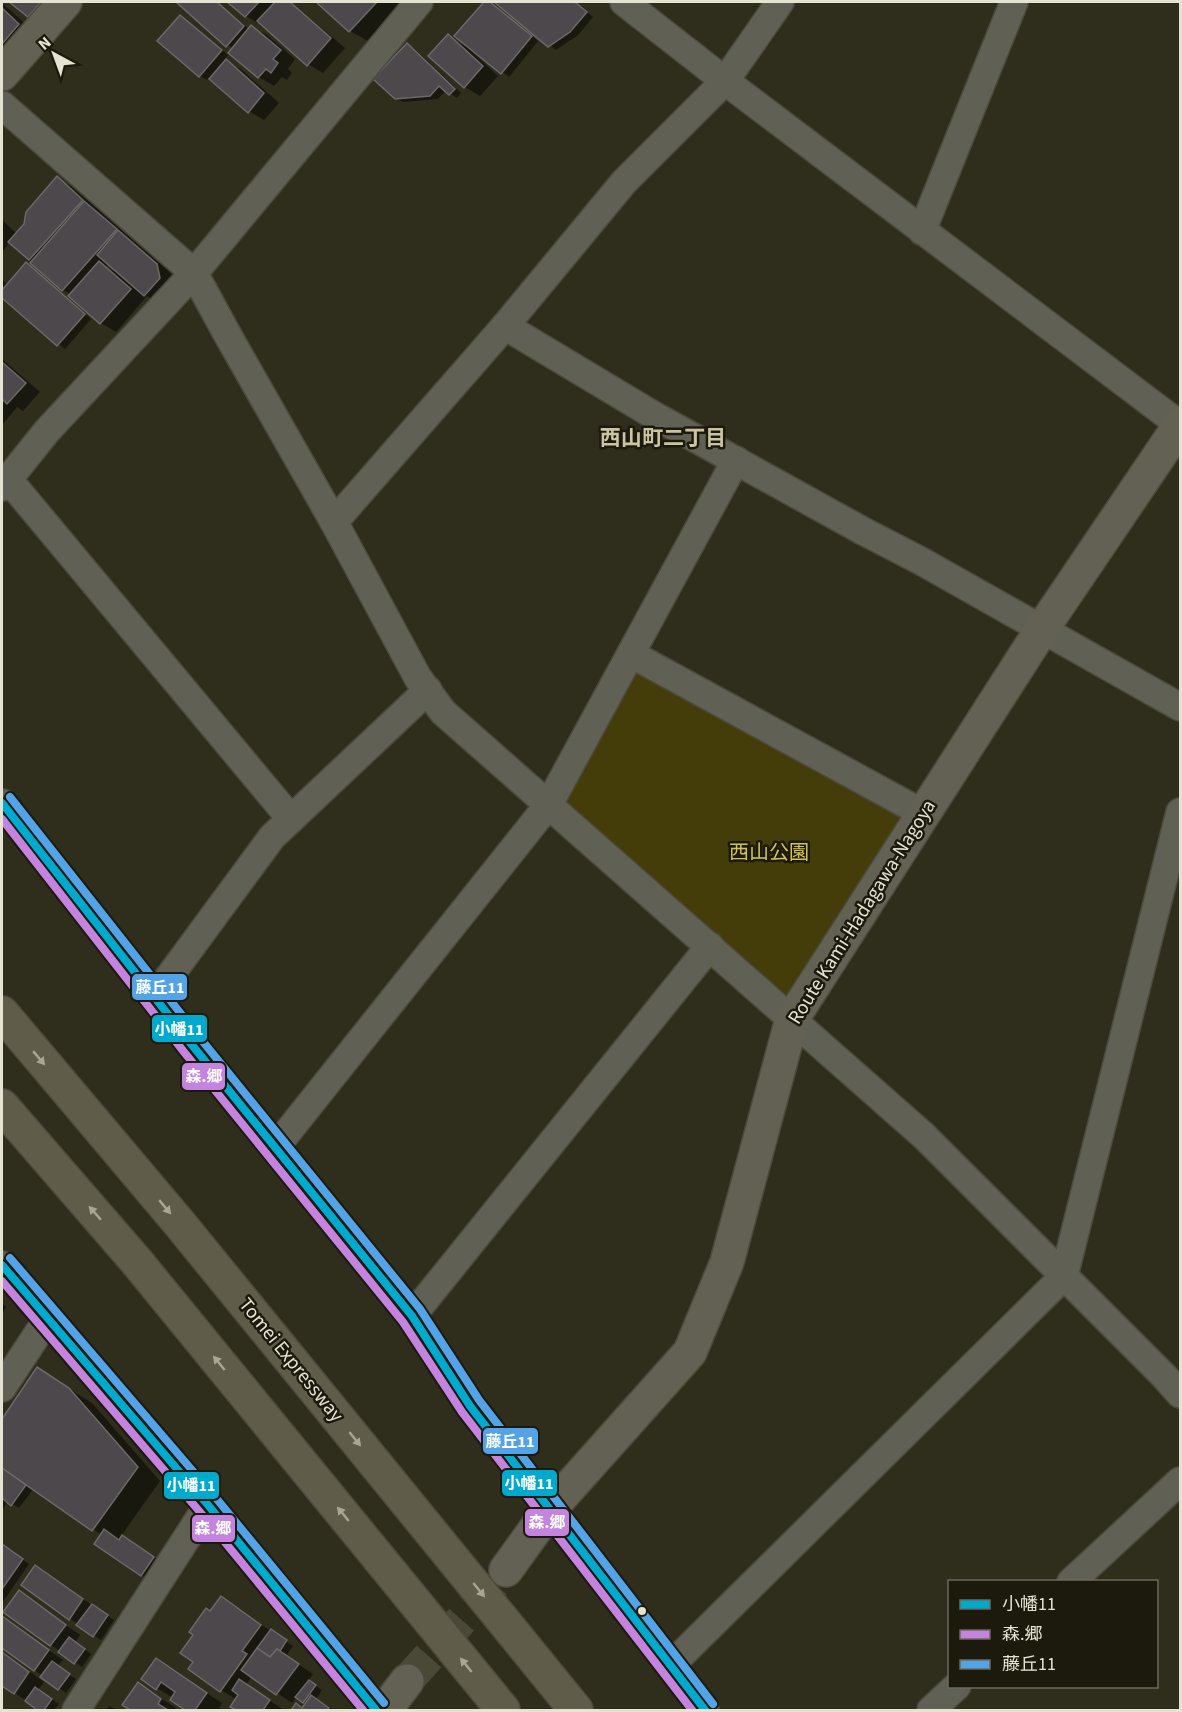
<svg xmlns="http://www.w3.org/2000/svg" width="1182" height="1712" viewBox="0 0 1182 1712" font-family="'Source Sans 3','Noto Sans JP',sans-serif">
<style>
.green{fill:#443d09}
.shadow{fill:#0007;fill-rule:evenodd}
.building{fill:#4d484c;stroke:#6c6968;stroke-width:1.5}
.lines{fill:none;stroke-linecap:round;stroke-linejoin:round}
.secondary-tunnel{stroke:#4a4837;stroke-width:33;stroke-dasharray:33 16;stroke-linecap:butt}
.street-casing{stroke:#4b4a3c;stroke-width:30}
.secondary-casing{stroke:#4b4a3c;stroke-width:36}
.highway-casing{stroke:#4b4a3c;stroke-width:36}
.street{stroke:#616054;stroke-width:27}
.secondary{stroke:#636153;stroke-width:33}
.highway{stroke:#5f5d4a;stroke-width:33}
.bus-1-casing{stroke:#1c1a0d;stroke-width:12}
.bus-2-casing{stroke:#1c1a0d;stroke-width:12}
.bus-3-casing{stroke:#1c1a0d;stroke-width:12}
.bus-1{stroke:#00a9ce;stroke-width:8}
.bus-2{stroke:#c483df;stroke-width:8}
.bus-3{stroke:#53a3e8;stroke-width:8}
.oneway{fill:#a9a794}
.bus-dot{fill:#e5e3d1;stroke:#1c1a0d;stroke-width:2}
.labels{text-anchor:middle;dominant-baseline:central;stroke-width:5;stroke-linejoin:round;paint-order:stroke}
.park-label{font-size:20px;fill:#d3c352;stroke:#1c1a0d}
.street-label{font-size:20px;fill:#e5e3d1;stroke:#1c1a0d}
.neighbourhood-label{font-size:21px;font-weight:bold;fill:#c9c5a2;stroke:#1c1a0d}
.line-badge{stroke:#1c1a0d;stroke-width:2}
.badge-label{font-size:16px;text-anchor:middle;font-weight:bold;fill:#fff}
</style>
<rect width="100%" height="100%" fill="#2f2d1c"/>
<path class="green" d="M636,673L905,818L790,998L565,804Z"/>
<g class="shadow">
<path d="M11,2H63L44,25L29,16Z"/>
<path d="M179,2H218L249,29L251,27L267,35L295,59L288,69L292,73L287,80L282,77L274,86L259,77L230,53L224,60L242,70L279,103L264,120L249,111L209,77L207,80L200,76L180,16L228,55L233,49Z"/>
<path d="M230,2H291L345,48L323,73L308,64L261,25L246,16Z"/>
<path d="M318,2H400L406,7L373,44L350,31Z"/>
<path d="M486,2L494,5L538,41L509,77L472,48L470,50L498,76L480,96L465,87L448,36L467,47L468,45L457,36Z"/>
<path d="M497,2H575L593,17L578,35L556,50Z"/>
<path d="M2,3L41,38L2,70Z"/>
<path d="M408,45L415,49L461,93L457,98L446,90L438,99L403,102L395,98Z"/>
<path d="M57,178L72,187L172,274L175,287L160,304L147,296L116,332L101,323L72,295L63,290L10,242L2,252V220L17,234ZM109,264L117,271L116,272L106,267Z"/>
<path d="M26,264L91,319L65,349L3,298L2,300V279L8,285Z"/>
<path d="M2,359L40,392L23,411L17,407L2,425Z"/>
<path d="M2,1303L6,1307L2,1314Z"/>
<path d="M37,1369L92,1403L160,1481L121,1536L168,1567L157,1584L141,1575L102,1535L34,1488L19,1508L8,1501L2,1510V1422Z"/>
<path d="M2,1545L29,1564L2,1603Z"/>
<path d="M36,1567L114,1620L101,1640L69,1618Z"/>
<path d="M19,1592L80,1635L75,1642L91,1654L82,1667L5,1612Z"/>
<path d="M221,1598L293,1646L286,1656L313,1674L308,1681L322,1690L316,1699L334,1710H293L296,1705L303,1709L307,1704L297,1697L292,1703L252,1676L246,1685L284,1710H239L232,1706L237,1700L221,1690L195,1661L211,1612Z"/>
<path d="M2,1617L63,1660L59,1664V1668L76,1679L66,1693L2,1646Z"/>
<path d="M2,1651L44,1682L38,1690L59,1704L54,1710H40L2,1684Z"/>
<path d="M156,1660L222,1703L219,1708L224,1710H188L172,1700L173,1698L157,1688Z"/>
<path d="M138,1684L176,1708L174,1710H133L124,1704Z"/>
<path d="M109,1706L117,1710H107Z"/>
</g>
<g class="building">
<path d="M9,2H41L28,17Z"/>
<path d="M176,2H217L244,26L226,47Z"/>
<path d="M227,2H259L245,17Z"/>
<path d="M275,2H290L331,38L307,66L257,21Z"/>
<path d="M316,2H377L349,32Z"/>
<path d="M484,2H490L532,36L501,74L454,36Z"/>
<path d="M494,2H575L587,12L570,32L548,47Z"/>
<path d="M2,8L19,24L2,44Z"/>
<path d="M180,15L222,50L199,77L157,41Z"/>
<path d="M251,25L281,50L273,59L278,63L271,73L266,69L258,78L228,53Z"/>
<path d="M448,34L483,66L464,88L428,56Z"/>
<path d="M407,43L455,89L449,95L439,86L430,96L395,99L373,79Z"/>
<path d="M226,59L264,93L248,113L209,79Z"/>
<path d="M57,176L83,200L29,260L8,242L24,224L26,212Z"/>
<path d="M84,201L117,229L62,291L30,263Z"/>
<path d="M118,230L157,264L160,278L144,296L97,255Z"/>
<path d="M99,261L131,289L100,324L68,296Z"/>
<path d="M26,262L85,314L57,346L2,298V290Z"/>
<path d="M2,362L26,383L7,404L2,399Z"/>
<path d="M37,1367L69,1388L138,1467L92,1531L2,1468V1419Z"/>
<path d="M2,1468L26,1485L11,1506L2,1498Z"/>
<path d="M104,1529L119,1540L122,1535L154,1557L141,1576L94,1544Z"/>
<path d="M2,1544L23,1559L2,1589Z"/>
<path d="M35,1565L83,1599L69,1620L21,1585Z"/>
<path d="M19,1590L66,1625L50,1646L3,1612Z"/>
<path d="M221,1596L261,1625L242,1651L247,1654L220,1692L188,1669L193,1662L180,1653L193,1635L189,1632L206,1608L210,1611Z"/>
<path d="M92,1604L108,1615L93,1637L76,1625Z"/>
<path d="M2,1616L49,1650L34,1671L2,1648Z"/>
<path d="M271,1629L287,1640L280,1651L277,1649L270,1657L257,1648Z"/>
<path d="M69,1637L85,1649L74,1664L58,1652Z"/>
<path d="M257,1648L270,1657L277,1649L299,1664L276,1695L241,1670Z"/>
<path d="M2,1652L29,1672L14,1694L2,1686Z"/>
<path d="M156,1658L207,1693L195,1710H185L170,1700L175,1692L161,1682L156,1690L141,1679Z"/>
<path d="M52,1661L70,1674L58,1690L40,1677Z"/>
<path d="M239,1679L270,1700L263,1710H236L230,1707L238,1695L232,1690Z"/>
<path d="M309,1680L316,1685L303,1703L295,1697Z"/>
<path d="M138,1682L161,1699L158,1704L168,1710H130L122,1705Z"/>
<path d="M35,1687L52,1699L44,1710H37L25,1701Z"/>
<path d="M311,1695L329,1708L327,1710H291L296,1703L302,1708Z"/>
</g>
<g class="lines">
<path class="secondary-tunnel" d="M407,1681L506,1570"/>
<defs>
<g id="street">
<path d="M624,2L725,81L1180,425"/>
<path d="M2,105L194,273L226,332L334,522L418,678L443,712L924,1136L1164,1376L1180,1394"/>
<path d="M922,231L1014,2"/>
<path d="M505,326L655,416L863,531L921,561L1180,707"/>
<path d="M8,479L291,819"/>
<path d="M2,487L47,431L194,273L419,2"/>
<path d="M334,522L505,326L624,182L725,81L780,2"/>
<path d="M631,654L924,814"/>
<path d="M2,803L192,1045L412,1316L470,1406L705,1710"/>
<path d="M155,996L272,837L428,690"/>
<path d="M275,1148L549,804L736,460"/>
<path d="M2,1265L208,1505L376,1710"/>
<path d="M412,1316L710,946"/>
<path d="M2,1388L48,1318"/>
<path d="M1071,1582L1180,1481"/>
<path d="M671,1665L1064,1276L1180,812"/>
<path d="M76,1710L208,1505"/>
<path d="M931,1710L957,1686"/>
</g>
<g id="secondary">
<path d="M2,74L65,2"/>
<path d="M506,1570L550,1509L690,1352L727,1262L792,1019L1042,629L1180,425"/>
<path d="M385,1710L407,1681"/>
</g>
<g id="highway">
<path d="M2,1013L180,1224L576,1710"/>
<path d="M2,1106L137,1262L503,1710"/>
</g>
</defs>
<use href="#street" class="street-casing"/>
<use href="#secondary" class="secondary-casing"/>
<use href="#highway" class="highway-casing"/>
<use href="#street" class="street"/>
<use href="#secondary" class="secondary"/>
<use href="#highway" class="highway"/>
<defs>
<g id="bus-1">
<path d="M2,803L192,1045L412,1316L470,1406L705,1710"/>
<path d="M2,1265L208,1505L376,1710"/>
</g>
<g id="bus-2">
<path d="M2,819L184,1052L403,1322L462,1412L692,1710"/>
<path d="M2,1281L200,1512L363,1710"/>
</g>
<g id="bus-3">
<path d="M10,797L200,1038L420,1309L479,1400L713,1704"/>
<path d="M10,1258L216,1498L384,1703"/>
</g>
</defs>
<use href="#bus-1" class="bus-1-casing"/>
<use href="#bus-2" class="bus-2-casing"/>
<use href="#bus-3" class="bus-3-casing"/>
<use href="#bus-1" class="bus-1"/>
<use href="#bus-2" class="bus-2"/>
<use href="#bus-3" class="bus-3"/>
</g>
<defs><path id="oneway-solid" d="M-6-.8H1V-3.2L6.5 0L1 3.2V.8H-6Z" transform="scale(1.5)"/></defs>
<g class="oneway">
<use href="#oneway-solid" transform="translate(39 1058) rotate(50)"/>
<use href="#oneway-solid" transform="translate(165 1207) rotate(50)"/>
<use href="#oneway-solid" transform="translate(95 1213) rotate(-131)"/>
<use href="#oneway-solid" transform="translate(219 1363) rotate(-129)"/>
<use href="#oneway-solid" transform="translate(355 1439) rotate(51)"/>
<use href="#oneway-solid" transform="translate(343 1514) rotate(-129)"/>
<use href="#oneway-solid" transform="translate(479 1590) rotate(51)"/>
<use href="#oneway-solid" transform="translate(466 1665) rotate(-129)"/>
</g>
<circle class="bus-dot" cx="642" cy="1611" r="5"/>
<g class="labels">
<g class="park-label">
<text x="769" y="853">西山公園</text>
</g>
<g class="street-label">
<text transform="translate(862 912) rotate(-58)">Route Kami-Hadagawa-Nagoya</text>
<text transform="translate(291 1360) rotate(51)">Tomei Expressway</text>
</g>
<g class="neighbourhood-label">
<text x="663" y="438">西山町二丁目</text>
</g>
</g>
<g class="line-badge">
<rect x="131" y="973" width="57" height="28" rx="6" fill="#53a3e8"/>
<rect x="151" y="1014" width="57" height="29" rx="6" fill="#00a9ce"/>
<rect x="181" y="1062" width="45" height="29" rx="6" fill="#c483df"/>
<rect x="482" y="1427" width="57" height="28" rx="6" fill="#53a3e8"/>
<rect x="501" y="1469" width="57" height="28" rx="6" fill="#00a9ce"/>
<rect x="163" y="1471" width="57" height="29" rx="6" fill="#00a9ce"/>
<rect x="524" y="1508" width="46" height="29" rx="6" fill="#c483df"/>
<rect x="191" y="1514" width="45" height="29" rx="6" fill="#c483df"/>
</g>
<g class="badge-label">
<text x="160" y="993">藤丘11</text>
<text x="179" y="1035">小幡11</text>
<text x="204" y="1082">森.郷</text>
<text x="510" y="1447">藤丘11</text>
<text x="529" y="1489">小幡11</text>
<text x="191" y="1491">小幡11</text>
<text x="547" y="1528">森.郷</text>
<text x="213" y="1534">森.郷</text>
</g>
<rect width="1182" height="1712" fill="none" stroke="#e5e3d1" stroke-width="6"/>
<rect x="948" y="1580" width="210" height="108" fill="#1c1a0d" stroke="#6c6a5b" stroke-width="1.5"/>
<rect x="960" y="1600" width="30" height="9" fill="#00a9ce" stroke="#6c6a5b" stroke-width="1.5"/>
<text x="1002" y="1610" font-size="18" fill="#e5e3d1">小幡11</text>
<rect x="960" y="1630" width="30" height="9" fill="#c483df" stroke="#6c6a5b" stroke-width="1.5"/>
<text x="1002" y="1640" font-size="18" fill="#e5e3d1">森.郷</text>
<rect x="960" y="1660" width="30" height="9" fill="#53a3e8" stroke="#6c6a5b" stroke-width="1.5"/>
<text x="1002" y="1670" font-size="18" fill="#e5e3d1">藤丘11</text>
<g transform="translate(54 54) rotate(319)" stroke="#1c1a0d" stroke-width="4.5" paint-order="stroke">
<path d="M0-4.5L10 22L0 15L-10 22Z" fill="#e5e3d1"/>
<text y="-9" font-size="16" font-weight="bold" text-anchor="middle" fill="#e5e3d1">N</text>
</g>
</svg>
